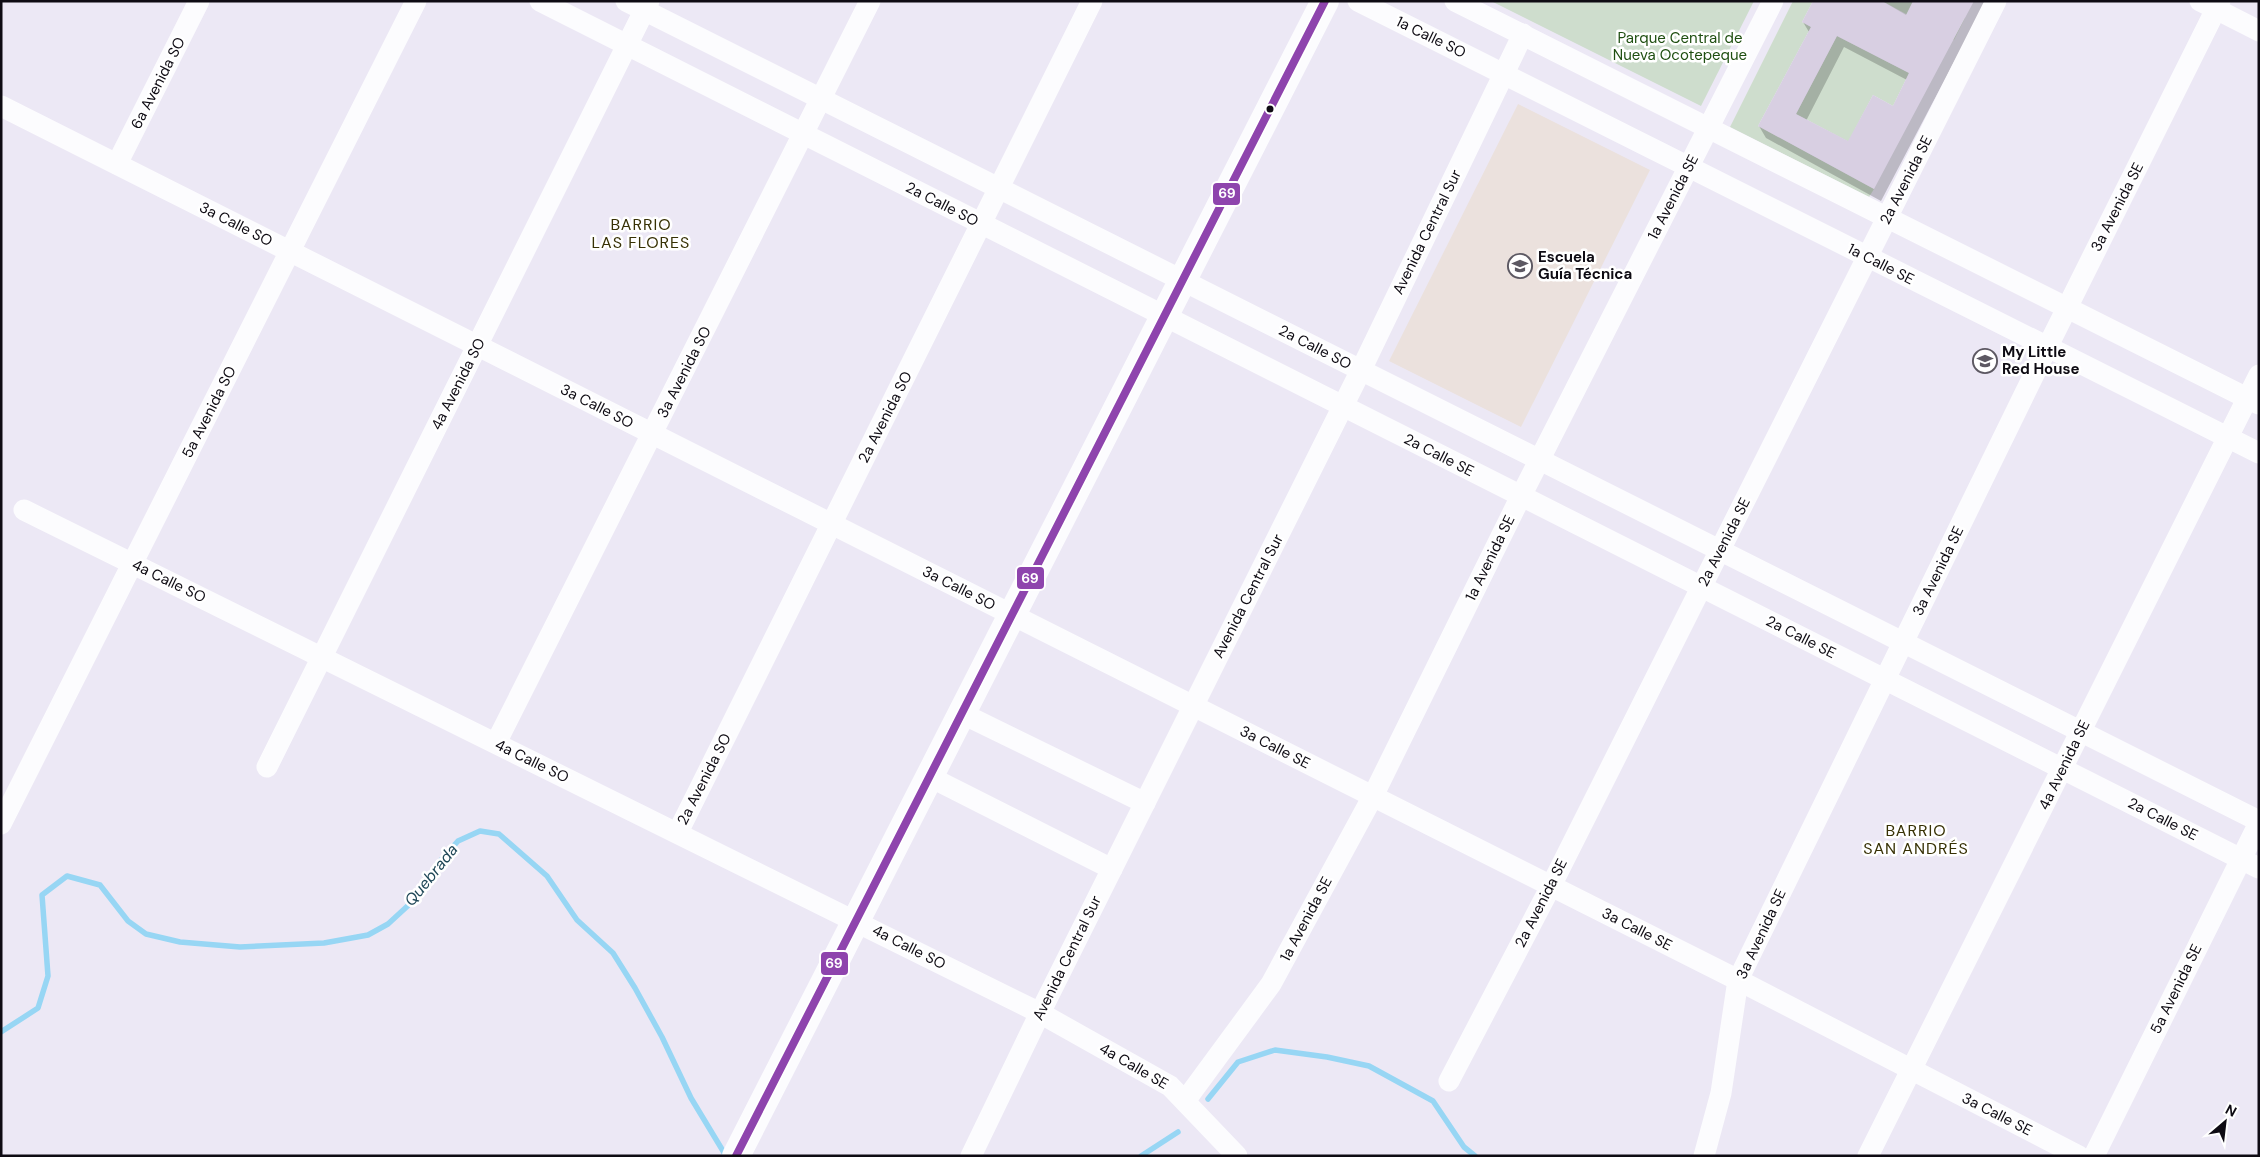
<svg xmlns="http://www.w3.org/2000/svg" width="2260" height="1157" viewBox="0 0 2260 1157" font-family="'DM Sans',sans-serif">
<style>
.education{fill:#ebe1dd}
.green{fill:#ceddcd}
.shadow{fill:#0003;fill-rule:evenodd}
.lines{fill:none;stroke-linecap:round;stroke-linejoin:round}
.stream{stroke:#97d6f4;stroke-width:5.5}
.building{fill:#d8cfe2;fill-rule:evenodd}
.minor{stroke:#fcfcfe;stroke-width:21}
.major{stroke:#fcfcfe;stroke-width:28}
.bus-1-casing{stroke:#fff;stroke-width:11}
.bus-1{stroke:#8e44ad;stroke-width:8}
.bus-dot{fill:#0e0b13;stroke:#fff;stroke-width:2}
.labels{text-anchor:middle;dominant-baseline:central;stroke-width:5;stroke-linejoin:round;paint-order:stroke}
.street-label{font-size:15px;fill:#0e0b13;stroke:#fff}
.park-label{font-size:15px;fill:#1f4f11;stroke:#fff}
.poi-label{font-size:15px;font-weight:bold;fill:#0e0b13;stroke:#fff;text-anchor:start}
.neighbourhood-label{font-size:16px;letter-spacing:1px;fill:#373105;stroke:#fff}
.water-label{font-size:16px;font-style:italic;fill:#1f4757;stroke:#fff}
.line-badge{stroke:#fff;stroke-width:2}
.badge-label{font-size:14px;text-anchor:middle;font-weight:bold;fill:#fff}
</style>
<rect width="100%" height="100%" fill="#ece8f5"/>
<path class="education" d="M1518,104L1650,170L1521,427L1389,361Z"/>
<g class="green">
<path d="M1491,1H1754L1701,106Z"/>
<path d="M1793,1H1813L1802,22L1811,27L1758,126L1874,189L1869,197L1730,127Z"/>
<path d="M1882,1H1913L1940,5L1965,18L1954,40Z"/>
<path d="M1837,36L1909,73L1893,106L1873,95L1855,129L1866,151L1796,114Z"/>
</g>
<path class="shadow" d="M1815,1H1986L1881,201L1766,138L1759,126L1809,32L1803,22ZM1844,47L1907,80L1893,107L1849,143L1806,121Z"/>
<g class="lines">
<g class="stream">
<path d="M1,1032L38,1008L48,976L42,895L67,876L100,885L128,921L146,934L180,942L240,947L324,943L368,935L388,924L413,901L441,860L458,841L480,831L499,834L547,876L577,920L613,953L635,988L662,1037L691,1098L726,1156"/>
<path d="M1208,1099L1238,1062L1275,1050L1327,1057L1369,1066L1433,1101L1464,1147L1475,1156"/>
<path d="M1141,1156L1178,1132"/>
</g>
</g>
<path class="building" d="M1813,1H1882L1906,15L1913,1H1974L1874,189L1758,126L1811,27L1802,22ZM1837,36L1909,73L1893,106L1873,95L1848,141L1796,114Z"/>
<g class="lines">
<g class="minor">
<path d="M540,1L2259,868"/>
<path d="M626,1L2259,821"/>
<path d="M1358,1L2259,453"/>
<path d="M1455,1L2259,404"/>
<path d="M2200,1L2259,31"/>
<path d="M1,106L1738,980L2079,1156"/>
<path d="M117,164L199,1"/>
<path d="M24,510L1040,1013L1170,1086L1237,1156"/>
<path d="M963,714L1145,803"/>
<path d="M496,743L870,1"/>
<path d="M267,767L649,1"/>
<path d="M930,777L1112,869"/>
<path d="M1,824L416,1"/>
<path d="M678,832L1092,1"/>
<path d="M1449,1081L1551,886L1996,1"/>
<path d="M1185,1101L1271,984L1373,796L1521,496L1773,1"/>
<path d="M971,1156L1040,1013L1361,370L1523,34"/>
<path d="M1704,1156L1721,1093L1738,980L2047,348L2220,1"/>
<path d="M1868,1156L2259,375"/>
<path d="M2094,1156L2259,823"/>
</g>
<path class="major" d="M736,1156L1325,1"/>
<defs>
<path id="bus-1" d="M736,1156L1325,1"/>
</defs>
<use href="#bus-1" class="bus-1-casing"/>
<use href="#bus-1" class="bus-1"/>
</g>
<defs>
<symbol id="school-ring" viewBox="-11 -11 22 22"><circle r="9.5" fill="#fff" stroke="#5c5862" stroke-width="1.5"/><path d="M0-5L7-2L0 1L-7-2ZM-4 1L0 2.5L4 1V4Q0 6-4 4Z" fill="#5c5862"/></symbol>
</defs>
<g fill-rule="evenodd">
<use href="#school-ring" x="1506" y="252" width="28" height="28"/>
<use href="#school-ring" x="1971" y="347" width="28" height="28"/>
</g>
<circle class="bus-dot" cx="1270" cy="109" r="4.5"/>
<g class="labels">
<g class="street-label">
<text transform="translate(1431 37) rotate(26)">1a Calle SO</text>
<text transform="translate(158 83) rotate(-63)">6a Avenida SO</text>
<text transform="translate(1906 180) rotate(-63)">2a Avenida SE</text>
<text transform="translate(1673 197) rotate(-63)">1a Avenida SE</text>
<text transform="translate(942 204) rotate(27)">2a Calle SO</text>
<text transform="translate(2117 207) rotate(-63)">3a Avenida SE</text>
<text transform="translate(236 224) rotate(27)">3a Calle SO</text>
<text transform="translate(1427 232) rotate(-64)">Avenida Central Sur</text>
<text transform="translate(1881 264) rotate(27)">1a Calle SE</text>
<text transform="translate(1315 347) rotate(27)">2a Calle SO</text>
<text transform="translate(684 372) rotate(-63)">3a Avenida SO</text>
<text transform="translate(458 384) rotate(-63)">4a Avenida SO</text>
<text transform="translate(597 406) rotate(27)">3a Calle SO</text>
<text transform="translate(209 412) rotate(-63)">5a Avenida SO</text>
<text transform="translate(885 417) rotate(-63)">2a Avenida SO</text>
<text transform="translate(1439 455) rotate(27)">2a Calle SE</text>
<text transform="translate(1724 542) rotate(-63)">2a Avenida SE</text>
<text transform="translate(1490 558) rotate(-64)">1a Avenida SE</text>
<text transform="translate(1938 571) rotate(-64)">3a Avenida SE</text>
<text transform="translate(169 581) rotate(26)">4a Calle SO</text>
<text transform="translate(959 588) rotate(27)">3a Calle SO</text>
<text transform="translate(1248 596) rotate(-63)">Avenida Central Sur</text>
<text transform="translate(1801 637) rotate(27)">2a Calle SE</text>
<text transform="translate(1275 747) rotate(27)">3a Calle SE</text>
<text transform="translate(532 761) rotate(26)">4a Calle SO</text>
<text transform="translate(2064 765) rotate(-64)">4a Avenida SE</text>
<text transform="translate(704 779) rotate(-63)">2a Avenida SO</text>
<text transform="translate(2163 819) rotate(27)">2a Calle SE</text>
<text transform="translate(1541 903) rotate(-63)">2a Avenida SE</text>
<text transform="translate(1306 919) rotate(-62)">1a Avenida SE</text>
<text transform="translate(1637 929) rotate(27)">3a Calle SE</text>
<text transform="translate(1761 934) rotate(-65)">3a Avenida SE</text>
<text transform="translate(909 947) rotate(27)">4a Calle SO</text>
<text transform="translate(1067 958) rotate(-64)">Avenida Central Sur</text>
<text transform="translate(2176 989) rotate(-64)">5a Avenida SE</text>
<text transform="translate(1134 1066) rotate(30)">4a Calle SE</text>
<text transform="translate(1997 1114) rotate(27)">3a Calle SE</text>
</g>
<g class="park-label">
<text x="1680" y="38">Parque Central de<tspan x="1680" dy="17">Nueva Ocotepeque</tspan></text>
</g>
<g class="poi-label">
<text x="1538" y="257">Escuela<tspan x="1538" dy="17">Guía Técnica</tspan></text>
<text x="2002" y="352">My Little<tspan x="2002" dy="17">Red House</tspan></text>
</g>
<g class="neighbourhood-label">
<text x="641" y="224">BARRIO<tspan x="641" dy="18">LAS FLORES</tspan></text>
<text x="1916" y="830">BARRIO<tspan x="1916" dy="18">SAN ANDRÉS</tspan></text>
</g>
<g class="water-label">
<text transform="translate(431 875) rotate(-51)">Quebrada</text>
</g>
</g>
<g class="line-badge">
<rect x="1212" y="182" width="29" height="24" rx="5" fill="#8e44ad"/>
<rect x="1016" y="566" width="29" height="24" rx="5" fill="#8e44ad"/>
<rect x="820" y="951" width="29" height="25" rx="5" fill="#8e44ad"/>
</g>
<g class="badge-label">
<text x="1227" y="198">69</text>
<text x="1030" y="583">69</text>
<text x="834" y="968">69</text>
</g>
<rect width="2260" height="1157" fill="none" stroke="#0e0b13" stroke-width="5"/>
<g transform="translate(2225 1122) rotate(28)" stroke="#ffffff" stroke-width="4" paint-order="stroke">
<path d="M0-4L9 19L0 12L-9 19Z" fill="#0e0b13"/>
<text y="-8" font-size="14" font-weight="bold" text-anchor="middle" fill="#0e0b13">N</text>
</g>
</svg>
